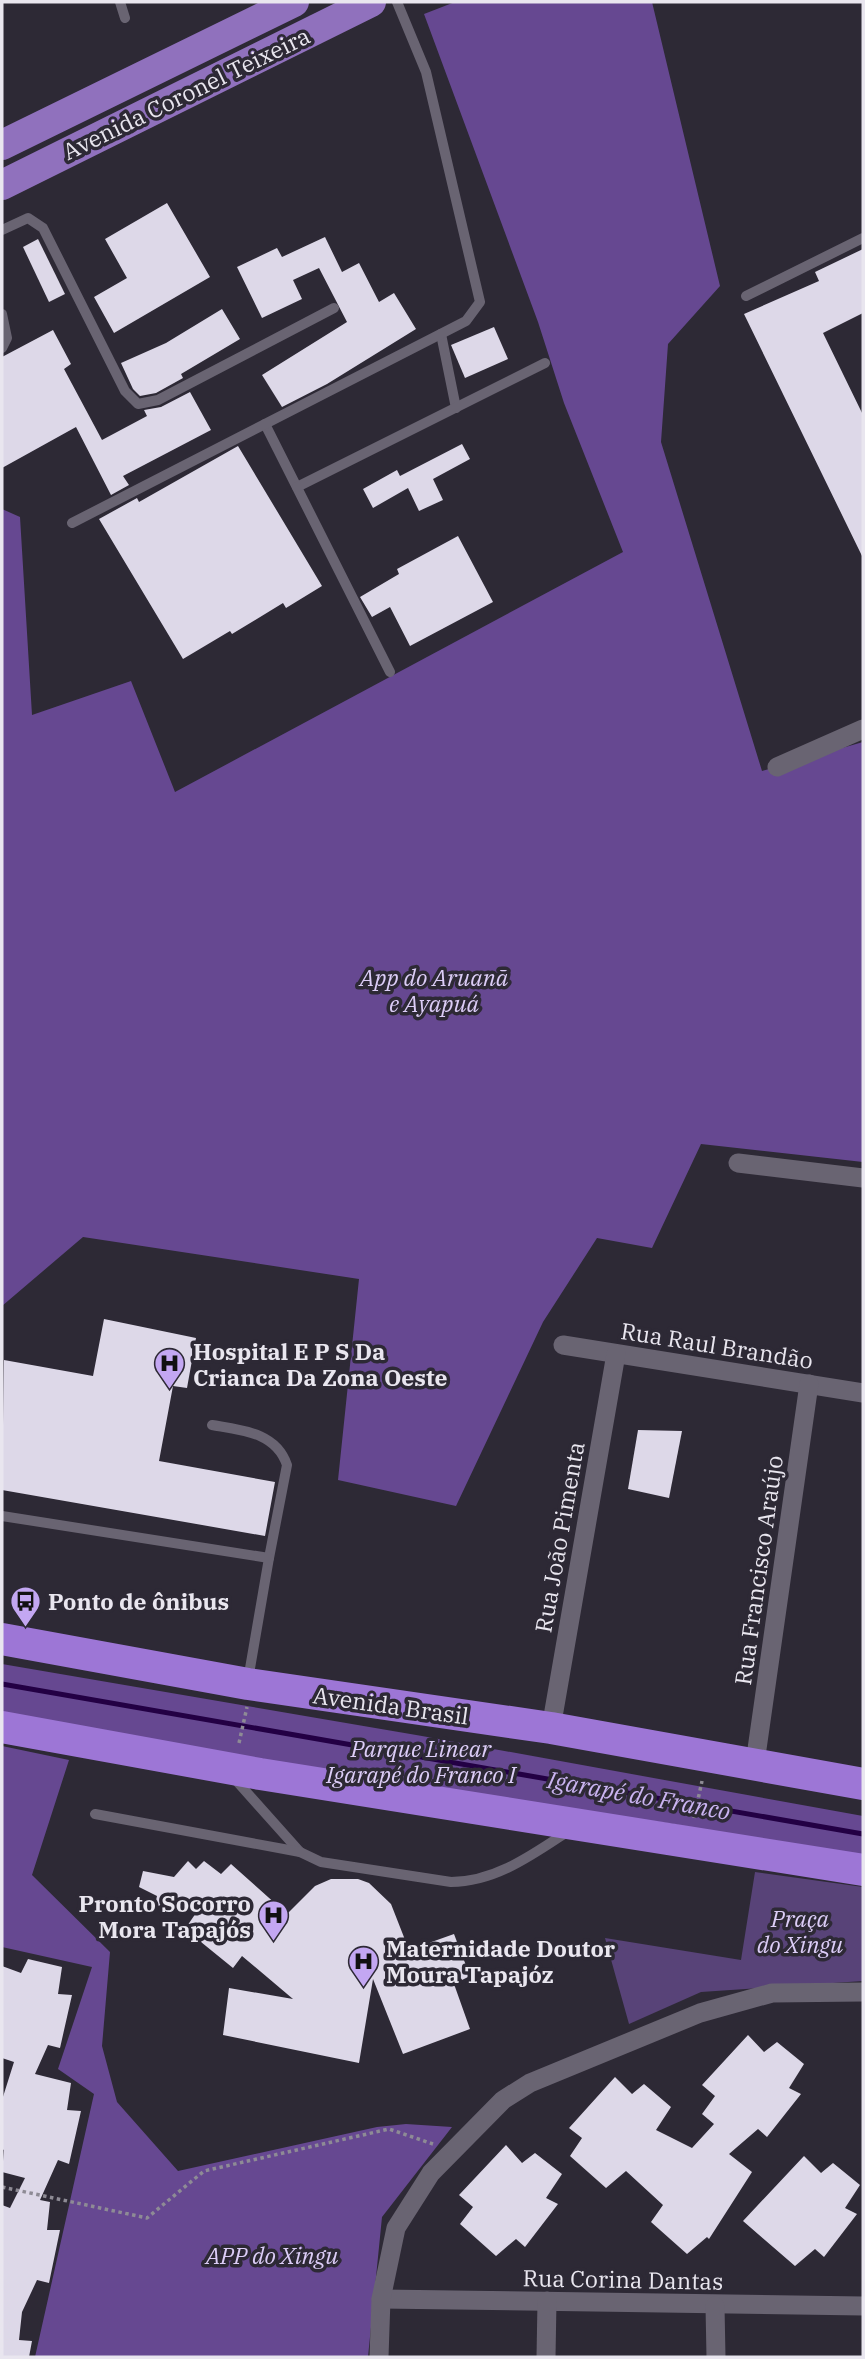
<svg xmlns="http://www.w3.org/2000/svg" width="865" height="2359" viewBox="0 0 865 2359" font-family="'IBM Plex Serif',serif">
<style>
.green{fill:#584378}
.forest{fill:#664891}
.lines{fill:none;stroke-linecap:round;stroke-linejoin:round}
.stream{stroke:#230044;stroke-width:5}
.building{fill:#ddd8e8}
.path{stroke:#8e8b95;stroke-width:3.5;stroke-dasharray:3.5 3.5;stroke-linecap:butt}
.service{stroke:#696472;stroke-width:10}
.minor{stroke:#696472;stroke-width:19}
.primary{stroke:#9071bd;stroke-width:30}
.trunk{stroke:#9d76d6;stroke-width:32}
.labels{text-anchor:middle;dominant-baseline:central;stroke-width:7;stroke-linejoin:round;paint-order:stroke}
.street-label{font-size:23px;fill:#e9e6ef;stroke:#2d2935}
.park-label{font-size:23px;font-style:italic;fill:#dccdf7;stroke:#2d2935}
.poi-label{font-size:23px;font-weight:bold;fill:#e9e6ef;stroke:#2d2935;text-anchor:start}
.water-label{font-size:24px;font-style:italic;fill:#cab4f1;stroke:#2d2935}
</style>
<rect width="100%" height="100%" fill="#2d2935"/>
<path class="green" d="M755,1872L863,1887V1981L701,1992L629,2024L605,1938L741,1960Z"/>
<g class="forest">
<path d="M455,2H652L720,286L668,344L661,442L762,771L863,742V1162L701,1144L652,1248L597,1238L543,1322L456,1506L338,1480L359,1279L83,1237L2,1306V509L20,517L32,715L131,681L175,792L623,552L564,403L538,322L424,14Z"/>
<path d="M2,1664L422,1736L863,1816V1862L767,1846L674,1824L452,1793L2,1713Z"/>
<path d="M2,1746L69,1760L32,1875L110,1952L102,2046L117,2102L178,2171L377,2127L406,2124L452,2127L382,2217L368,2357H35L94,2094L58,2069L92,1967L2,1947Z"/>
</g>
<g class="lines">
<path class="stream" d="M2,1684L863,1834"/>
</g>
<g class="building">
<path d="M167,203L210,277L114,333L94,297L127,278L105,239Z"/>
<path d="M325,237L342,272L359,263L379,302L394,293L416,329L327,384L282,407L262,375L347,322L319,268L293,280L302,299L262,318L237,267L277,248L282,257Z"/>
<path d="M38,239L65,294L49,302L23,247Z"/>
<path d="M863,249V313L823,333L863,415V558L744,314L819,281L815,272Z"/>
<path d="M222,309L240,339L181,374L183,378L156,393L140,396L133,389L121,363L166,343Z"/>
<path d="M494,327L508,359L465,378L451,345Z"/>
<path d="M53,330L71,364L64,369L102,440L147,416L144,410L161,407L190,392L211,430L123,476L129,485L111,495L76,427L2,468V357Z"/>
<path d="M462,444L470,459L433,479L443,500L419,511L408,488L373,508L363,489L397,470L400,476Z"/>
<path d="M238,446L322,586L286,608L283,603L232,634L230,631L183,659L99,519L137,498L139,502Z"/>
<path d="M458,536L493,602L410,646L390,607L372,617L360,597L399,574L397,569Z"/>
<path d="M104,1319L196,1338L187,1388L173,1386L159,1461L275,1482L265,1536L2,1490L4,1360L93,1376Z"/>
<path d="M638,1430L682,1431L669,1498L628,1489Z"/>
<path d="M188,1861L196,1869L204,1861L221,1874L231,1864L287,1914L315,1886L331,1879H358L369,1883L391,1904L409,1950L454,1934L470,1976L454,1984L470,2029L403,2054L373,1979L359,2063L223,2035L229,1988L293,1999L242,1956L233,1968L185,1929L196,1913L155,1905L157,1896L139,1887L143,1871L174,1877Z"/>
<path d="M28,1959L62,1967L58,1994L72,1995L60,2048L48,2045L35,2074L71,2083L67,2110L81,2111L69,2164L58,2160L40,2200L50,2202L47,2230H60L49,2283L37,2280L22,2312L19,2340L32,2341L29,2357H2V2205L10,2208L25,2178L2,2172L4,2150L2,2149V2100L14,2062L2,2058V1966L21,1973Z"/>
<path d="M748,2035L764,2052L777,2042L804,2064L789,2088L801,2094L767,2137L758,2129L729,2154L752,2172L709,2239L707,2237L687,2254L651,2222L663,2205L626,2171L606,2188L570,2156L582,2138L569,2128L615,2077L632,2094L644,2084L671,2107L656,2130L692,2148L714,2124L702,2114L715,2096L702,2085Z"/>
<path d="M506,2145L522,2163L535,2153L562,2174L546,2198L558,2204L525,2247L516,2239L496,2256L460,2224L473,2207L459,2195Z"/>
<path d="M804,2156L821,2173L833,2163L860,2185L845,2208L857,2214L824,2257L815,2249L795,2266L743,2221Z"/>
</g>
<g class="lines">
<g class="path">
<path d="M239,1743L247,1707"/>
<path d="M694,1818L702,1781"/>
<path d="M2,2187L147,2218L204,2171L389,2129L433,2144"/>
</g>
<g class="service">
<path d="M120,2L125,18"/>
<path d="M2,230L28,218L43,228L125,391L138,404L158,400L334,308"/>
<path d="M746,296L863,238"/>
<path d="M2,314L7,338L2,348"/>
<path d="M441,334L456,408"/>
<path d="M265,424L390,672"/>
<path d="M297,487L545,363"/>
<path d="M72,523L466,321L480,302L426,72L397,2"/>
<path d="M212,1425C241,1430 276,1432 287,1465L269,1558"/>
<path d="M2,1516L269,1558L248,1680"/>
<path d="M233,1777L300,1852"/>
<path d="M95,1814L300,1852L321,1862L451,1882C495,1882 532,1855 567,1832"/>
</g>
<g class="minor">
<path d="M777,767L863,729"/>
<path d="M738,1163L863,1178"/>
<path d="M563,1345L863,1393"/>
<path d="M551,1728L616,1354"/>
<path d="M755,1763L809,1384"/>
<path d="M381,2299L863,2306"/>
<path d="M715,2306L716,2357"/>
<path d="M379,2357L381,2299L396,2228L431,2173L503,2100L530,2083L700,2013L772,1993L863,1992"/>
<path d="M546,2357L547,2301"/>
</g>
<g class="primary">
<path d="M2,145L294,2"/>
<path d="M2,185L371,2"/>
</g>
<g class="trunk">
<path d="M2,1639L248,1684L551,1728L863,1784"/>
<path d="M2,1727L260,1774L863,1870"/>
</g>
</g>
<defs>
<symbol id="hospital-pin" viewBox="-11 -11 22 30"><path d="M0 17L-7.5 6A9.5 9.5 0 1 1 7.5 6Z" fill="#c3a7f2" stroke="#2d2935"/><path d="M-5-5h3v3.5h4V-5h3V5h-3V1.5h-4V5h-3Z" fill="#111"/></symbol>
<symbol id="bus-pin" viewBox="-11 -11 22 30"><path d="M0 17L-7.5 6A9.5 9.5 0 1 1 7.5 6Z" fill="#c3a7f2" stroke="#2d2935"/><path d="M-5-6H5V4H4V6H2V4H-2V6H-4V4H-5ZM-3.5-4V0h7V-4ZM-3.5 1.2v1.5H-2V1.2ZM2 1.2v1.5H3.5V1.2Z" fill="#111"/></symbol>
</defs>
<g fill-rule="evenodd">
<use href="#hospital-pin" x="152" y="1346" width="35" height="47"/>
<use href="#bus-pin" x="8" y="1584" width="35" height="47"/>
<use href="#hospital-pin" x="256" y="1898" width="35" height="47"/>
<use href="#hospital-pin" x="346" y="1944" width="35" height="47"/>
</g>
<g class="labels">
<g class="street-label">
<text transform="translate(186 93) rotate(-26)">Avenida Coronel Teixeira</text>
<text transform="translate(717 1345) rotate(9)">Rua Raul Brandão</text>
<text transform="translate(559 1537) rotate(-80)">Rua João Pimenta</text>
<text transform="translate(758 1570) rotate(-82)">Rua Francisco Araújo</text>
<text transform="translate(391 1705) rotate(8)">Avenida Brasil</text>
<text transform="translate(623 2279) rotate(1)">Rua Corina Dantas</text>
</g>
<g class="park-label">
<text x="434" y="977">App do Aruanã<tspan x="434" dy="26">e Ayapuá</tspan></text>
<text x="421" y="1748">Parque Linear<tspan x="421" dy="26">Igarapé do Franco I</tspan></text>
<text x="800" y="1918">Praça<tspan x="800" dy="26">do Xingu</tspan></text>
<text x="272" y="2255">APP do Xingu</text>
</g>
<g class="poi-label">
<text x="193" y="1351">Hospital E P S Da<tspan x="193" dy="26">Crianca Da Zona Oeste</tspan></text>
<text x="48" y="1601">Ponto de ônibus</text>
<text x="251" y="1903" text-anchor="end">Pronto Socorro<tspan x="251" dy="26">Mora Tapajós</tspan></text>
<text x="386" y="1948">Maternidade Doutor<tspan x="386" dy="26">Moura Tapajóz</tspan></text>
</g>
<g class="water-label">
<text transform="translate(639 1795) rotate(10)">Igarapé do Franco</text>
</g>
</g>
<rect width="865" height="2359" fill="none" stroke="#e9e6ef" stroke-width="7"/>
</svg>
